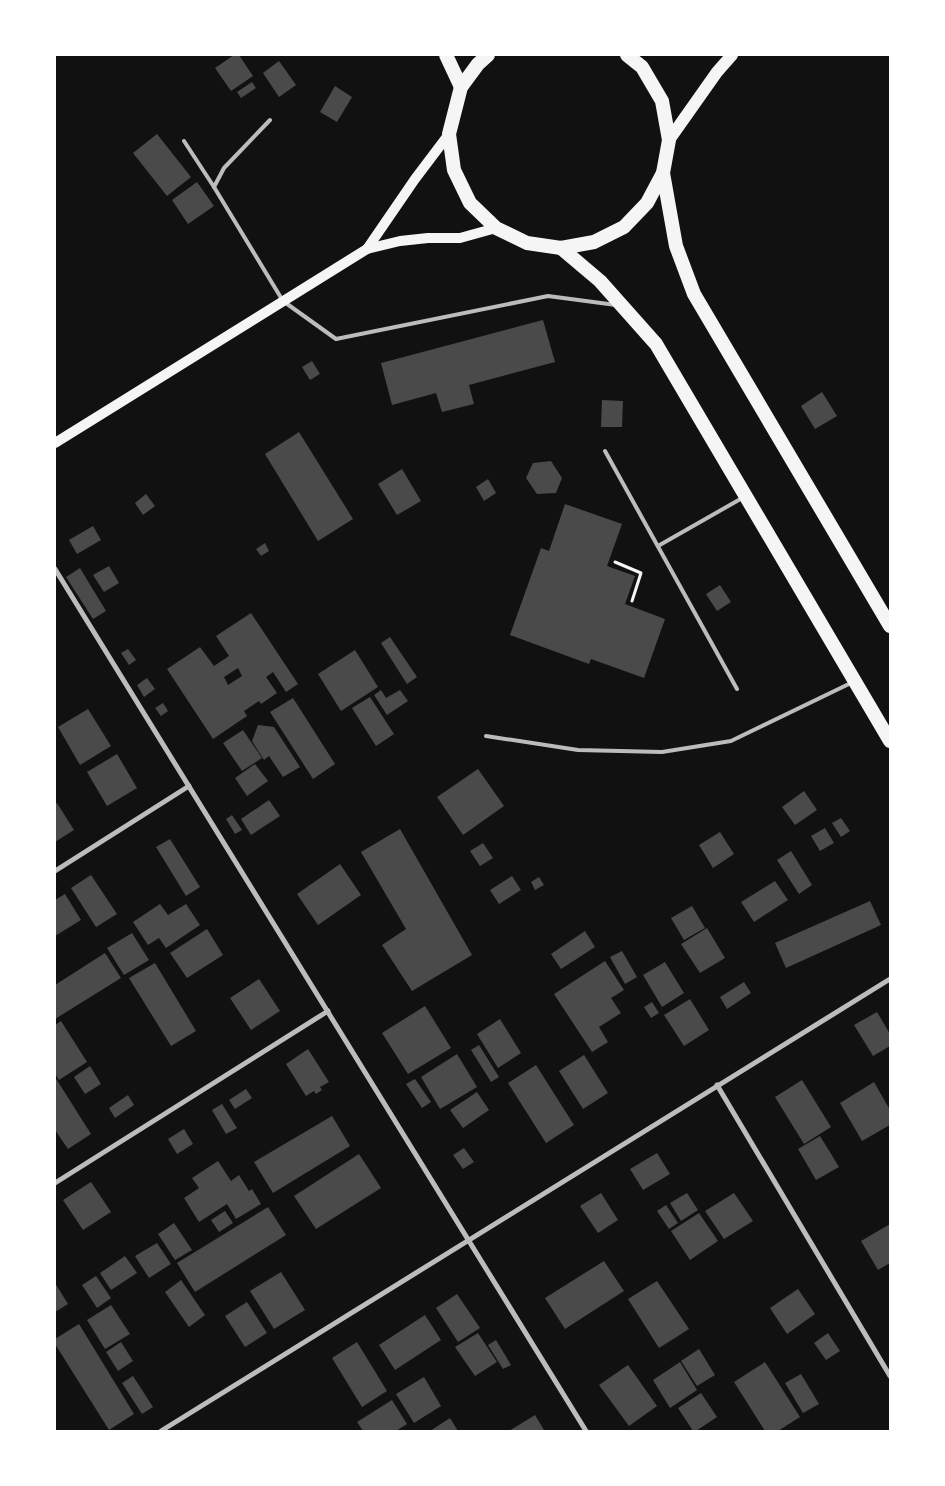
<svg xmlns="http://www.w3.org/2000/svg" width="945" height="1486" viewBox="0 0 945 1486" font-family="'IBM Plex Serif',serif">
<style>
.building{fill:#4a4a4a;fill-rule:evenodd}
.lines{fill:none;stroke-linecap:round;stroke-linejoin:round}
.path{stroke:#f5f5f5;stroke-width:3}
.service{stroke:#bcbcbc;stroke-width:4}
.minor{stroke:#bcbcbc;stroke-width:5}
.secondary{stroke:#f5f5f5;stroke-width:10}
.primary{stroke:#f5f5f5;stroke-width:12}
.trunk{stroke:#f5f5f5;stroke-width:14}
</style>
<rect width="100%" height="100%" fill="#111"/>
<g class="building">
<path d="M234,55H239L253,76L231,91L215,68Z"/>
<path d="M279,61L296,85L279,97L263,73Z"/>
<path d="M252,82L256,88L241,98L237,92Z"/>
<path d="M335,86L352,97L337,122L320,112Z"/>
<path d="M157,134L191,177L167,196L133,153Z"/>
<path d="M197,182L214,206L188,224L172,200Z"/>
<path d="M543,320L555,362L469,385L474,404L442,412L436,393L392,405L381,363Z"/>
<path d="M312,361L320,374L310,380L302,367Z"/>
<path d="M822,392L837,416L815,429L801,406Z"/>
<path d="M602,400L623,401L622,427H601Z"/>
<path d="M299,432L353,519L318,541L265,454Z"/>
<path d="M551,461L562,478L556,493L537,494L526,478L533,463Z"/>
<path d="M402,469L421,501L397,515L378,484Z"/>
<path d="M488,479L496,493L484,501L476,487Z"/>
<path d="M146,494L155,506L143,515L135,503Z"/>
<path d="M565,504L622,524L607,566L635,576L625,604L665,619L644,678L591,659L589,664L510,635L541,548L549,551Z"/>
<path d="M93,526L101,540L77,554L69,540Z"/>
<path d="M265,543L269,551L261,556L256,549Z"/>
<path d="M109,566L119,583L104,592L93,575Z"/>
<path d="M80,568L106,611L93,619L66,577Z"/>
<path d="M720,585L731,602L717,611L706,594Z"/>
<path d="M251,613L298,684L286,692L273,672L266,677L277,693L261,704L259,701L244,711L247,716L213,739L167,669L200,647L214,666L229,656L216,636ZM238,668L242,676L228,685L224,677Z"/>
<path d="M390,637L417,677L407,684L381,643Z"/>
<path d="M128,649L136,660L129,665L121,653Z"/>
<path d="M355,650L378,687L341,711L318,674Z"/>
<path d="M147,678L155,689L144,697L137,685Z"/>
<path d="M381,690L386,698L400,690L408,701L387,715L374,695Z"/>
<path d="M370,697L394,734L376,746L352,708Z"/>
<path d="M293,698L335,764L313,779L270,712Z"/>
<path d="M163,703L168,711L161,716L155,708Z"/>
<path d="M88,709L111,746L80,765L58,727Z"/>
<path d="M258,725L274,727L300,767L283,777L269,756L264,760L252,741Z"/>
<path d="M243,730L262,758L242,771L223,743Z"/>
<path d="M117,754L137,788L107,806L87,772Z"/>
<path d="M255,764L268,781L247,796L235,778Z"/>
<path d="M478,769L504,806L463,835L437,797Z"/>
<path d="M804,791L817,810L795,825L782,807Z"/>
<path d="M269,800L280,816L251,835L241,819Z"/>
<path d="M57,803L74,830L55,842V804Z"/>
<path d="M232,815L242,830L235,834L226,819Z"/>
<path d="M841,818L850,831L841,837L832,823Z"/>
<path d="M825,828L834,843L820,851L811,836Z"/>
<path d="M400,829L472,955L412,991L382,945L406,929L361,852Z"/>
<path d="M720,832L734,854L713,868L699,845Z"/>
<path d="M170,839L200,887L186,896L156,847Z"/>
<path d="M483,843L493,858L480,866L470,851Z"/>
<path d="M791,851L812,885L799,894L777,860Z"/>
<path d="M340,864L361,895L318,925L297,894Z"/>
<path d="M91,875L117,914L96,927L71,888Z"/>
<path d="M512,876L521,890L499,904L490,890Z"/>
<path d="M539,877L544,885L535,890L531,882Z"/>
<path d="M775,881L788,900L754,922L741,902Z"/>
<path d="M65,894L81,920L55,936V900Z"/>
<path d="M870,901L881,925L786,968L775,943Z"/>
<path d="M160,904L168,915L186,904L200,925L166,948L159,938L148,945L133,922Z"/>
<path d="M692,906L705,928L684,940L671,918Z"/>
<path d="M707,928L725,958L700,973L681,944Z"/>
<path d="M207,929L223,955L187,978L170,953Z"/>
<path d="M585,931L595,947L561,969L551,954Z"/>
<path d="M132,933L149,960L124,975L107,948Z"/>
<path d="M622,951L637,977L625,984L610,957Z"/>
<path d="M105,953L121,978L55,1019V985Z"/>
<path d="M605,961L624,990L611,998L621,1013L599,1027L608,1042L592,1052L554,994Z"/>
<path d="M665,962L684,993L662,1007L643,975Z"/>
<path d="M155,963L196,1031L171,1046L129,978Z"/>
<path d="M259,979L280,1011L251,1030L230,998Z"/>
<path d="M744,982L751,993L727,1009L720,997Z"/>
<path d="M690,999L709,1030L684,1046L664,1015Z"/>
<path d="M652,1002L659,1013L651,1018L644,1007Z"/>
<path d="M425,1006L451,1048L408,1074L382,1033Z"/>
<path d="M877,1012L890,1034V1046L873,1056L854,1025Z"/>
<path d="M500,1019L521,1053L498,1068L477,1034Z"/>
<path d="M61,1021L87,1062L59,1080L55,1074V1025Z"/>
<path d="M479,1045L499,1077L491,1082L471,1050Z"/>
<path d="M308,1049L329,1082L320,1087L322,1090L316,1094L314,1091L306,1096L286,1064Z"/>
<path d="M457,1054L477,1087L440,1109L421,1077Z"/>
<path d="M584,1055L608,1093L583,1109L559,1071Z"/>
<path d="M536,1065L574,1125L546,1143L508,1083Z"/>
<path d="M90,1066L101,1084L85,1094L74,1077Z"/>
<path d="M55,1077L91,1134L68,1149L55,1130Z"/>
<path d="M415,1079L431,1102L422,1108L406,1084Z"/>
<path d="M802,1080L831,1127L804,1144L775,1097Z"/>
<path d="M874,1082L890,1110V1125L862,1141L840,1103Z"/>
<path d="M246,1089L252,1098L235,1109L229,1100Z"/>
<path d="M477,1092L489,1110L463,1128L450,1110Z"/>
<path d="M128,1095L134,1105L115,1118L109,1108Z"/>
<path d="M222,1104L237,1128L226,1134L212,1110Z"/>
<path d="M332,1116L350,1146L273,1193L254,1162Z"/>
<path d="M184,1129L193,1144L177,1154L168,1139Z"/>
<path d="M820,1136L839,1167L816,1180L798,1149Z"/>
<path d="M464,1148L474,1162L463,1169L453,1155Z"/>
<path d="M657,1153L670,1174L643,1190L630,1169Z"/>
<path d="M359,1154L381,1188L316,1229L294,1196Z"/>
<path d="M218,1161L231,1181L239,1175L249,1191L252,1189L261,1204L236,1219L227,1204L199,1222L184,1198L199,1188L192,1178Z"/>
<path d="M91,1182L111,1212L83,1230L63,1200Z"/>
<path d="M601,1193L618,1220L598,1233L580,1206Z"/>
<path d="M687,1193L698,1210L681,1221L670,1203Z"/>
<path d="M734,1193L753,1221L724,1239L705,1211Z"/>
<path d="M666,1205L678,1223L669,1229L657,1211Z"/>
<path d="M268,1207L286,1235L195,1292L177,1263Z"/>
<path d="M225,1211L233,1223L219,1232L211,1220Z"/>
<path d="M699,1213L718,1241L690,1260L671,1231Z"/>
<path d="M174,1223L192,1250L175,1260L158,1234Z"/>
<path d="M890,1224V1263L878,1270L861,1241Z"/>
<path d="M157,1243L171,1264L149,1278L135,1256Z"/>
<path d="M125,1256L137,1273L111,1290L100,1273Z"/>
<path d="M604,1261L624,1291L565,1329L545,1298Z"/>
<path d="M281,1272L305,1310L274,1329L250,1291Z"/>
<path d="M96,1276L111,1298L97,1308L82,1285Z"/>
<path d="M181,1280L205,1315L189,1327L165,1292Z"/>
<path d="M657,1281L689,1329L659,1348L628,1299Z"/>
<path d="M55,1283L68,1304L55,1312Z"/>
<path d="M798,1289L815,1314L787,1334L770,1308Z"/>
<path d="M457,1294L480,1328L458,1342L436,1308Z"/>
<path d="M247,1302L267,1333L245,1347L225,1316Z"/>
<path d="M111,1305L130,1334L105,1349L87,1320Z"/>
<path d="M425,1315L441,1340L395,1370L379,1345Z"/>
<path d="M79,1324L134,1414L109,1430L55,1344V1339Z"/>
<path d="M478,1333L497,1362L475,1376L455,1347Z"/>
<path d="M828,1333L840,1351L826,1360L814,1343Z"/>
<path d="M496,1340L511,1365L503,1369L488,1345Z"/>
<path d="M121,1342L133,1361L118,1371L106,1352Z"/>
<path d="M357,1342L387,1391L362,1407L332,1358Z"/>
<path d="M699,1349L715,1375L697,1386L681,1361Z"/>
<path d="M680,1362L697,1390L670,1408L653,1380Z"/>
<path d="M765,1362L800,1417L778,1431H765L734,1382Z"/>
<path d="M628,1365L657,1406L629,1426L599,1385Z"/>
<path d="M801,1374L819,1404L803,1413L785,1383Z"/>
<path d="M133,1376L153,1407L142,1414L122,1383Z"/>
<path d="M424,1377L441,1406L414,1423L396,1394Z"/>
<path d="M701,1393L717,1417L696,1431H693L678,1408Z"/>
<path d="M392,1400L407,1424L396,1431H363L357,1422Z"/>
<path d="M535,1415L544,1430L542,1431H509Z"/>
<path d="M450,1418L458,1431H430Z"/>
</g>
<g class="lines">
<path class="path" d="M615,562L641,573L632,601"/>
<g class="service">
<path d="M184,141L214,187L283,301L336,339L548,296L616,305"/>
<path d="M214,187L224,168L270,120"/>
<path d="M605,451L737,689"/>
<path d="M658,546L744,497"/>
<path d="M486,736L578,750L662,752L731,741L853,682"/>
</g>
<g class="minor">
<path d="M55,569L586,1431"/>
<path d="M55,871L189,786"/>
<path d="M717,1085L890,1376"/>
<path d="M55,1183L328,1011"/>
<path d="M161,1431L890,979"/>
</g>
<g class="secondary">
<path d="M367,249L415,179L449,134"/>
<path d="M55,443L367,249L400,241L428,238H460L496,228"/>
</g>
<path class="primary" d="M669,140L717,72L732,55"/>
<g class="trunk">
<path d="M446,55L461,87"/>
<path d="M488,55L478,64L461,87L449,134L454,170L470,203L496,228L527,243L561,248L594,242L624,227L647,203L663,173L669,140L662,101L642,67L627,55"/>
<path d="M663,173L676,246L694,294L890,626"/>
<path d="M561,248L600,281L656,344L890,741"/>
</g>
</g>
<rect width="945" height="1486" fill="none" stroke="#ffffff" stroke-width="112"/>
</svg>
